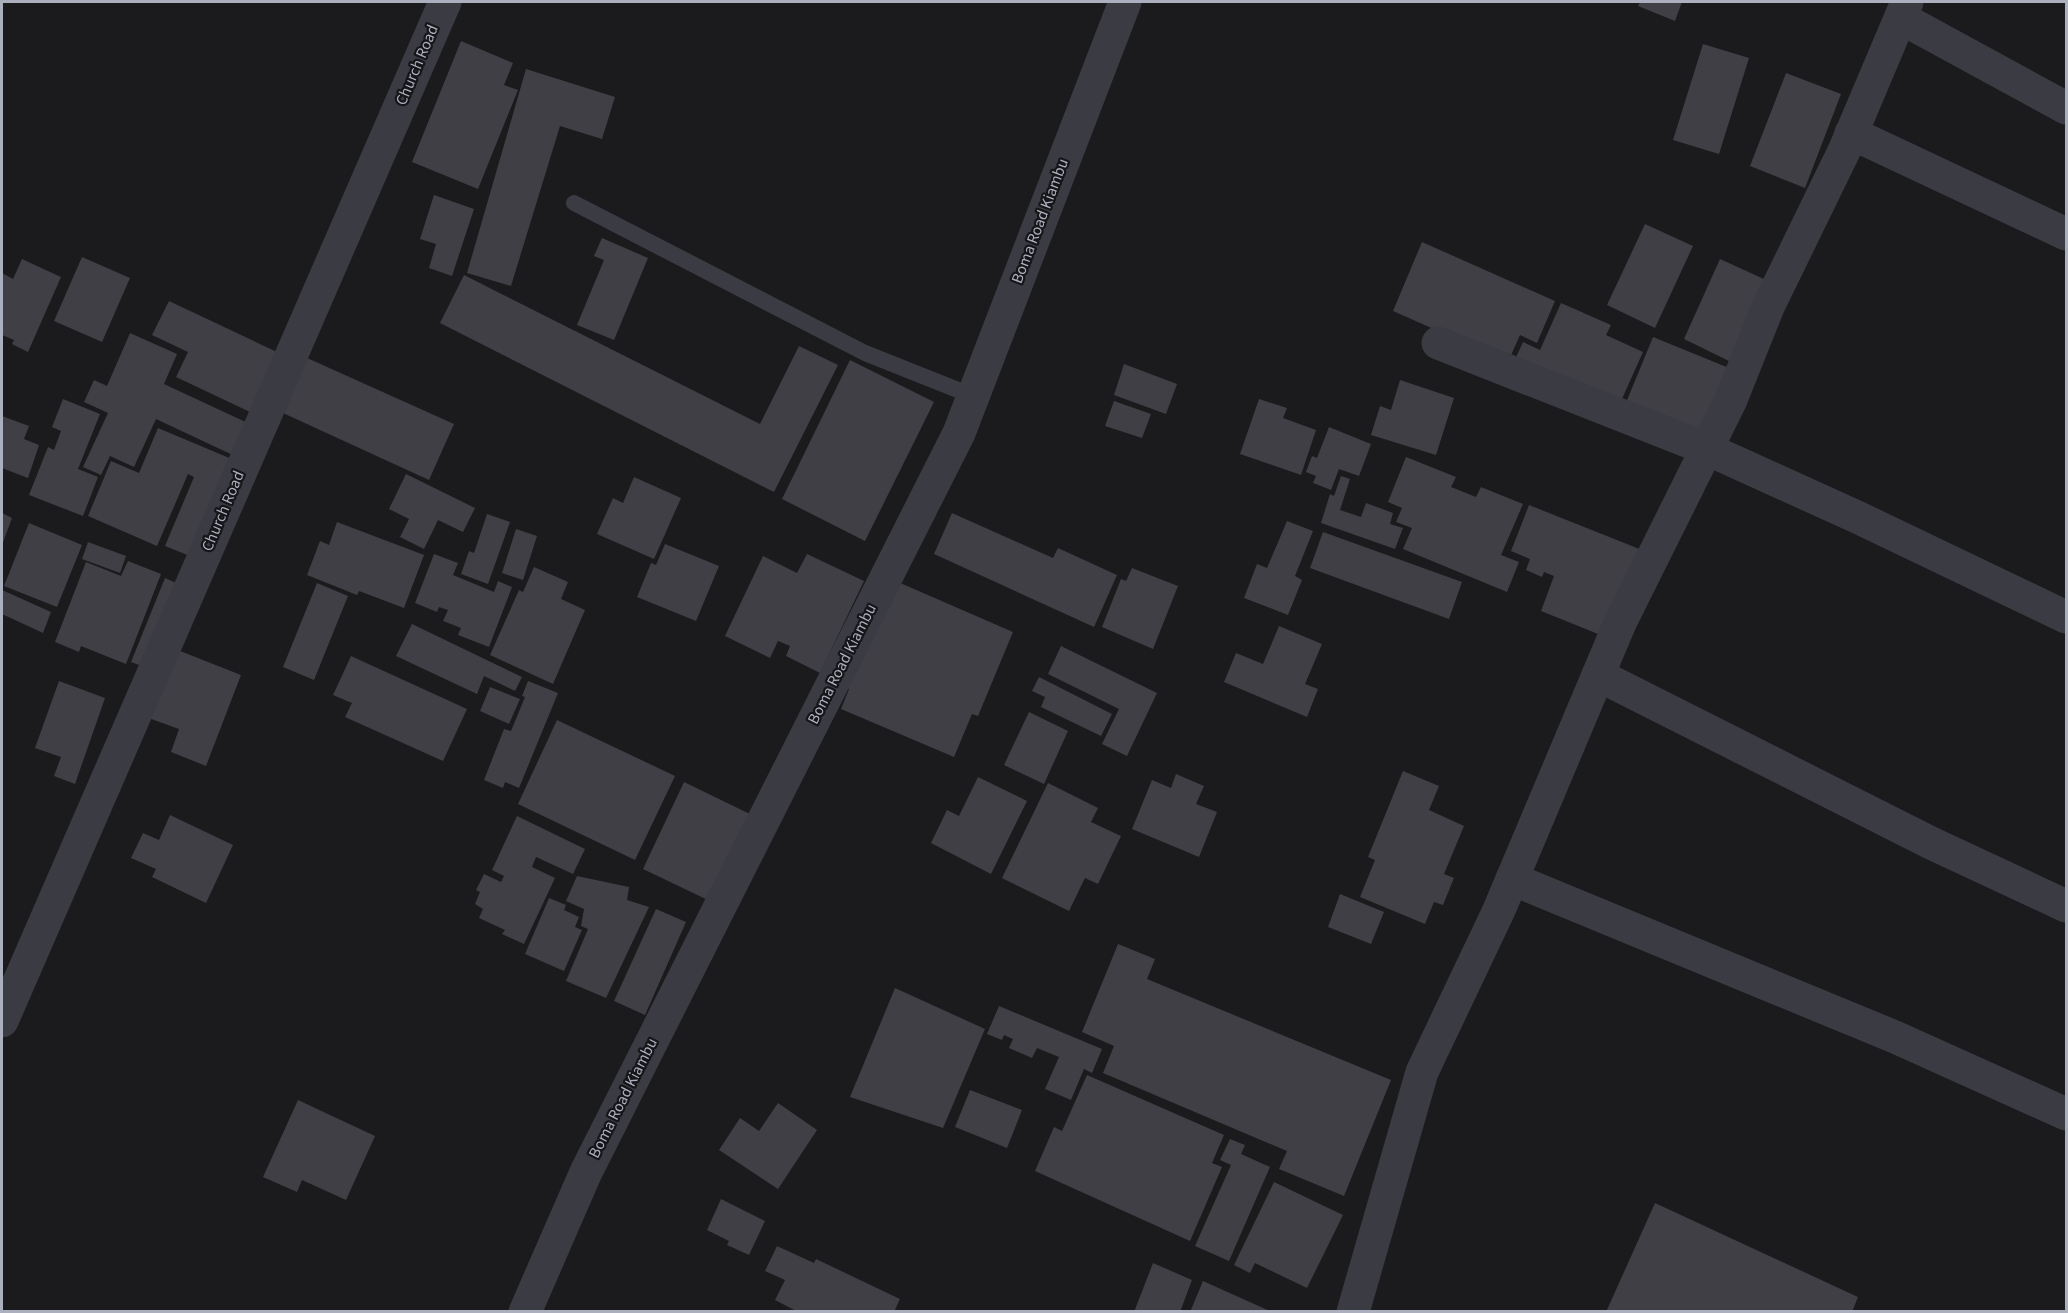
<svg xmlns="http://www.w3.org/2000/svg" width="2068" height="1313" viewBox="0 0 2068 1313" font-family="'Source Sans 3',sans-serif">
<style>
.building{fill:#403f45}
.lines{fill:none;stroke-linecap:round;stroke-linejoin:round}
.lane{stroke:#3b3b43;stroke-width:16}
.street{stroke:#3b3b43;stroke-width:33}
.labels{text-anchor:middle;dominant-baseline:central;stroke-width:4.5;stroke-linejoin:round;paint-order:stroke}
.street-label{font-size:16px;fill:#acafbe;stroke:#161518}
</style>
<rect width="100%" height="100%" fill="#1b1a1d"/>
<g class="building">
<path d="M1640,2H1682L1675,21L1638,6Z"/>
<path d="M461,41L513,63L504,85L518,90L478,189L412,162Z"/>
<path d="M1703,44L1749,58L1719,154L1673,140Z"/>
<path d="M526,69L615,97L602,139L560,126L511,286L467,273Z"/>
<path d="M1786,73L1841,94L1805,188L1750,166Z"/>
<path d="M434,195L474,209L452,276L429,268L436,244L420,239Z"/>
<path d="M1645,224L1693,246L1655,328L1607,305Z"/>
<path d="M602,238L648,258L614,340L577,325L604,260L594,256Z"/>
<path d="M1422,242L1555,301L1537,343L1520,335L1508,362L1393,311Z"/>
<path d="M82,257L130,278L102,342L54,321Z"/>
<path d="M22,259L61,277L28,352L12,344L14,340L2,335V273L13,279Z"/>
<path d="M1720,259L1766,280L1729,361L1684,339Z"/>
<path d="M464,275L760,424L799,346L838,365L774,492L440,323Z"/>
<path d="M169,301L277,352L250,412L176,377L188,352L152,335Z"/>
<path d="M1561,303L1611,325L1606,335L1643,352L1617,410L1513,364L1523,342L1540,350Z"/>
<path d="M130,333L177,354L164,384L252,425L237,457L156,419L134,467L110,456L101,475L83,467L108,413L84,402L94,380L107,386Z"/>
<path d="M1653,337L1729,368L1698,442L1623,410Z"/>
<path d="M296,353L454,424L429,480L272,408Z"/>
<path d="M850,360L934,402L865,541L782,499Z"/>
<path d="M1124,364L1177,384L1166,414L1114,395Z"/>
<path d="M1400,380L1454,398L1436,455L1371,435L1380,406L1391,410Z"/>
<path d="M63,399L100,414L78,469L98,477L83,516L29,495L48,447L54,450L61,431L52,427Z"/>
<path d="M1259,399L1287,408L1283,418L1316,430L1301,475L1240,454Z"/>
<path d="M1114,401L1151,414L1142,438L1105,426Z"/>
<path d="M2,416L29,426L24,439L39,445L28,478L2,468Z"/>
<path d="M1329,427L1371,444L1359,476L1339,469L1331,490L1313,483L1316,476L1306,472L1312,456L1317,458Z"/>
<path d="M158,428L234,460L190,556L165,546L194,477L188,474L157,546L88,516L111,461L139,473Z"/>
<path d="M1406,457L1456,477L1451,487L1476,497L1481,487L1523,504L1501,555L1519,562L1507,592L1403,549L1412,528L1396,522L1402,508L1388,502Z"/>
<path d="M406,474L475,508L463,532L438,520L424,549L400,537L409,519L389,509Z"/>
<path d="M1341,476L1350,479L1340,510L1361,517L1366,503L1393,513L1390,524L1403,528L1395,549L1321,523L1330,494L1334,496Z"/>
<path d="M634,477L681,498L654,559L597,534L613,498L623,503Z"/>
<path d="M1529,505L1647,552L1603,636L1541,611L1554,576L1544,572L1542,577L1526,570L1530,559L1511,551Z"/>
<path d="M2,513L12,518L2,545Z"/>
<path d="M952,513L1053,558L1058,548L1117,575L1094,627L934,554Z"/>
<path d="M487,514L510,522L488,584L461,574L469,551L474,553Z"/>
<path d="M1287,521L1313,531L1295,576L1302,580L1288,615L1244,598L1257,564L1267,568Z"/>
<path d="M337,522L424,555L404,608L359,591L357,595L307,575L320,541L329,545Z"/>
<path d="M29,523L82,545L57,607L4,586Z"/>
<path d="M516,529L537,536L523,580L502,573Z"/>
<path d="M1323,532L1462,582L1449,619L1310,568Z"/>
<path d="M88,542L126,556L120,573L82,559Z"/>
<path d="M665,544L719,566L696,621L637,597L651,563L656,565Z"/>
<path d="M434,554L458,563L453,575L494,592L498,581L512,587L489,647L458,635L461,628L443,621L448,610L439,607L437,612L415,603Z"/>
<path d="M807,554L864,581L820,673L786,656L790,646L778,641L770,658L725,636L763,556L797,573Z"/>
<path d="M128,561L161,574L126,664L81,646L79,652L55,642L86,562L121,576Z"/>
<path d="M534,567L568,582L561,599L585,610L553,684L490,655L519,590L523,592Z"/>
<path d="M1132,568L1178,586L1153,649L1102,627L1121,579L1126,581Z"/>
<path d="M165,578L183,586L150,669L131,662Z"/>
<path d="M891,579L1013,632L978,716L972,714L954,757L841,709L849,689L846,687Z"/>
<path d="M317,583L348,596L314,680L283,667Z"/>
<path d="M2,590L51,612L43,633L2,614Z"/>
<path d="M412,624L522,677L515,691L484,676L477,694L396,656Z"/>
<path d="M1279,626L1322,644L1305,684L1318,689L1307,717L1224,682L1236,653L1263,664Z"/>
<path d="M1061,646L1157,693L1127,756L1102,744L1119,709L1048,674Z"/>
<path d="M170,647L241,675L206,766L171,752L179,729L143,716Z"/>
<path d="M351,656L467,709L443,761L345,717L352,703L333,695Z"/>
<path d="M1039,677L1112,714L1101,736L1041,707L1045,697L1032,691Z"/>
<path d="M59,681L105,698L75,784L54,776L61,757L35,748Z"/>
<path d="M528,681L558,693L519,788L505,782L503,788L484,780L504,729L511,731L525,697L522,696Z"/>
<path d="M490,687L520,699L509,724L480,711Z"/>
<path d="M1029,712L1068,731L1044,784L1004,765Z"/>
<path d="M557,720L675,776L635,860L518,804Z"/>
<path d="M1403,771L1439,786L1429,810L1464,826L1444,874L1454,878L1443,905L1434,902L1425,924L1360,897L1375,860L1368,857Z"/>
<path d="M1176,774L1204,786L1196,804L1217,812L1199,857L1132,829L1152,780L1171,788Z"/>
<path d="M978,777L1027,801L991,874L931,843L947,810L959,816Z"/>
<path d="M684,782L752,815L712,902L643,869Z"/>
<path d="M1048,783L1098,808L1091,822L1121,836L1098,884L1085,878L1069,911L1002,878Z"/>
<path d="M170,815L233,845L206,903L152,877L156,869L131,858L143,833L159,840Z"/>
<path d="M517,816L585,849L573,874L536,857L532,867L555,878L524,944L502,934L505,930L479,918L483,909L475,904L480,892L476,890L484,874L501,882L504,876L492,870Z"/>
<path d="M577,876L629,887L627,900L649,907L606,998L566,981L588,929L581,926L584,909L566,901Z"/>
<path d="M1340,894L1384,912L1371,944L1328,927Z"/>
<path d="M549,898L566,905L564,910L579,917L575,927L582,930L564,971L525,954Z"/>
<path d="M656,909L686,922L645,1015L614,1001Z"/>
<path d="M1118,944L1155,959L1147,979L1391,1080L1344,1196L1279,1169L1287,1151L1103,1073L1114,1046L1082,1032Z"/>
<path d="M895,988L985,1029L943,1128L850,1097Z"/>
<path d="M999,1006L1102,1049L1092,1073L1084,1069L1071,1100L1045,1089L1059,1057L1037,1048L1032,1058L1009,1048L1013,1039L1004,1035L1002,1040L987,1034Z"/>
<path d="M1087,1075L1224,1135L1212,1163L1222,1167L1190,1241L1035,1171L1054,1127L1062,1131Z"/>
<path d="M970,1090L1022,1110L1007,1148L955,1127Z"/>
<path d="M298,1100L375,1136L346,1200L302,1180L297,1192L263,1177Z"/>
<path d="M778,1103L817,1130L778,1189L719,1150L740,1118L759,1131Z"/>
<path d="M1230,1139L1245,1145L1241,1154L1270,1167L1229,1261L1195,1246L1231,1165L1220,1160Z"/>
<path d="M1274,1182L1343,1215L1307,1288L1255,1263L1250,1273L1234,1265Z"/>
<path d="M721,1199L765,1221L749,1255L727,1245L729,1241L707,1230Z"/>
<path d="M1655,1203L1858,1297L1852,1312H1606Z"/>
<path d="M777,1246L814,1263L816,1259L900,1299L894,1312H798L775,1300L785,1280L765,1271Z"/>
<path d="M1153,1263L1192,1280L1180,1312H1134Z"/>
<path d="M1203,1281L1272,1312H1190Z"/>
</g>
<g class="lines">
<path class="lane" d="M574,203L865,353L973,396"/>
<g class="street">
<path d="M1901,18L2066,108"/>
<path d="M1851,133L2066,234"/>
<path d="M1438,343L1707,449L1857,517L2066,617"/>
<path d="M1598,675L1931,843L2066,906"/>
<path d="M1512,879L1895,1037L2066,1114"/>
<path d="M2,1021L445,2"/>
<path d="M525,1312L586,1172L959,433L1125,2"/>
<path d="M1353,1312L1422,1072L1499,910L1620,623L1730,402L1768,307L1844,151L1907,2"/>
</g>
</g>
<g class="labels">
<g class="street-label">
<text transform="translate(417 65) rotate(-67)">Church Road</text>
<text transform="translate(1040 221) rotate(-69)">Boma Road Kiambu</text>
<text transform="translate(223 511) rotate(-67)">Church Road</text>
<text transform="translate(842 664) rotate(-63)">Boma Road Kiambu</text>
<text transform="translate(623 1098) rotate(-63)">Boma Road Kiambu</text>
</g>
</g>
<rect width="2068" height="1313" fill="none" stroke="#acafbe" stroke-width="6"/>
</svg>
